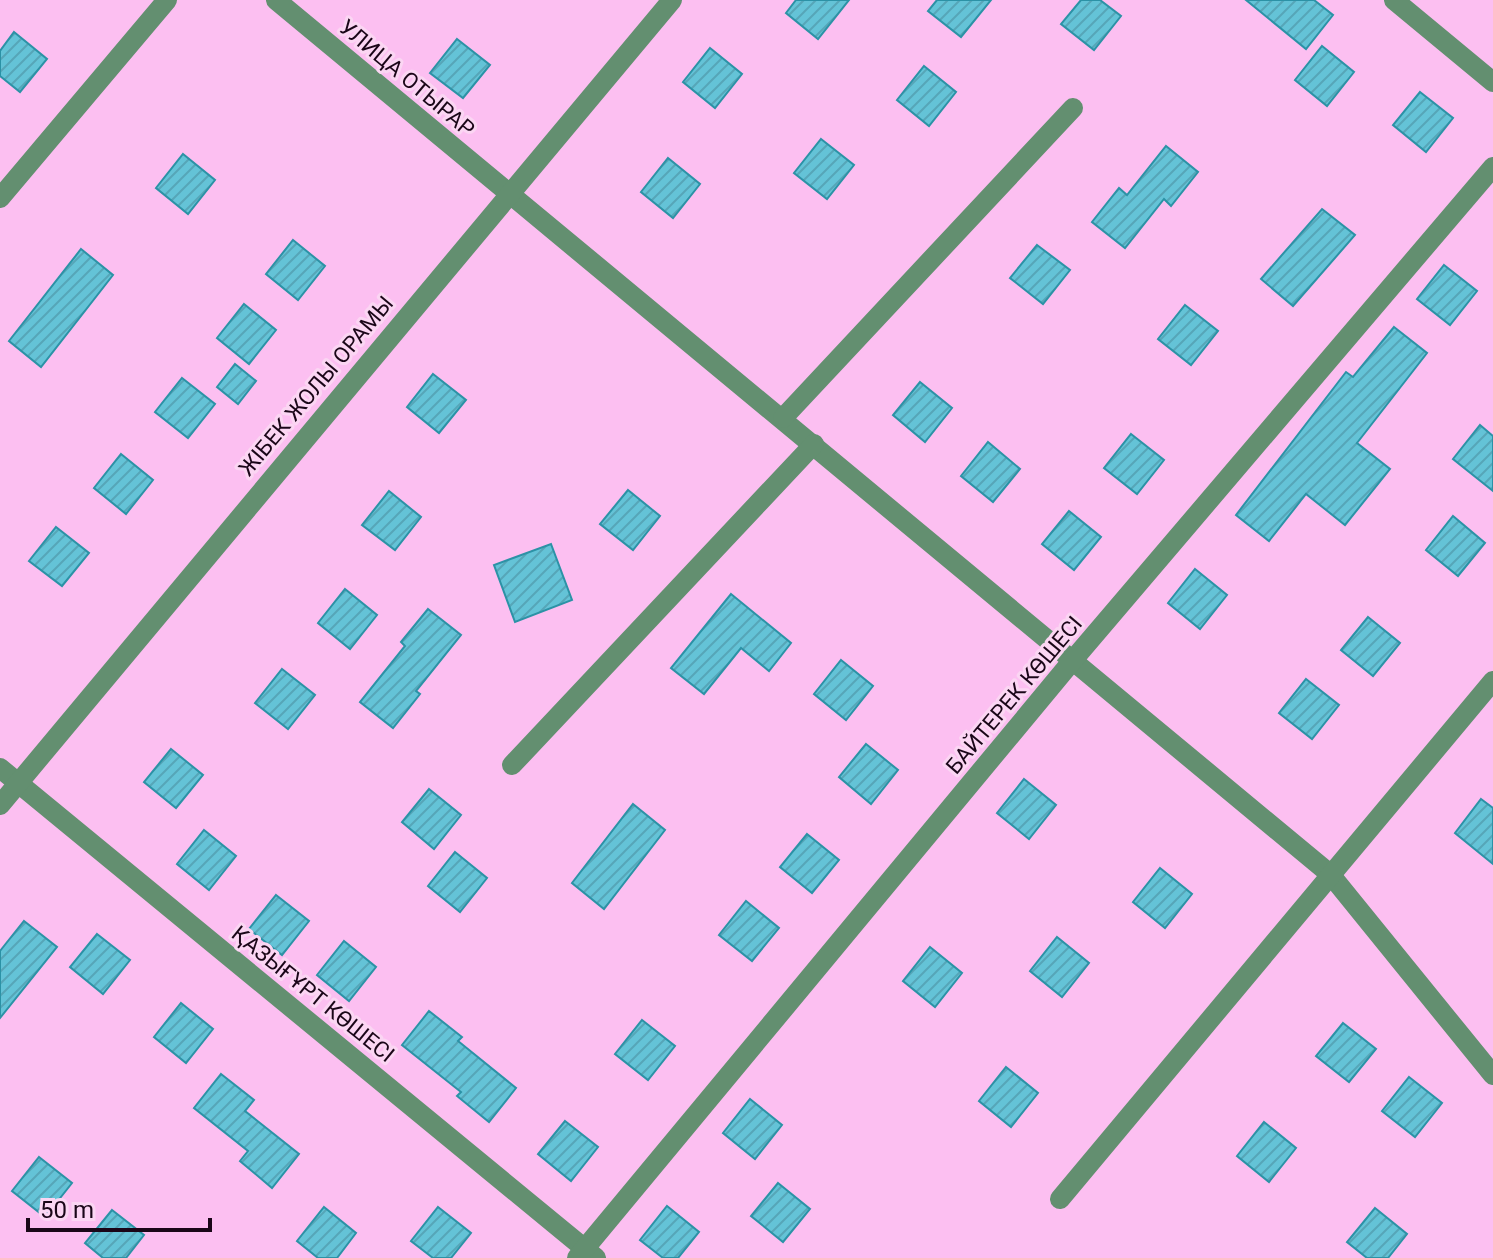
<svg xmlns="http://www.w3.org/2000/svg" width="1493" height="1258" viewBox="0 0 1493 1258" font-family="Roboto,sans-serif">
<style>
.building{fill:url(#building-hatch);stroke:#2c92a6;stroke-width:2}
.lines{fill:none;stroke-linecap:round;stroke-linejoin:round}
.minor{stroke:#638f70;stroke-width:20}
.labels{text-anchor:middle;dominant-baseline:central;stroke-width:6;stroke-linejoin:round;paint-order:stroke}
.street-label{font-size:22px;fill:#1a0618;stroke:#fbd6f3}
</style>
<defs>
<pattern id="building-hatch" width="6" height="6" patternUnits="userSpaceOnUse" patternTransform="scale(2)"><rect width="6" height="6" fill="#64c3d7"/><path d="M-1 1l2-2M0 6l6-6M5 7l2-2" fill="none" stroke="#56a6b8"/></pattern>
</defs>
<rect width="100%" height="100%" fill="#fcbff1"/>
<g class="building">
<path d="M796,0H849L818,39L786,13Z"/>
<path d="M937,0H991L961,37L928,11Z"/>
<path d="M1081,0H1100L1121,16L1094,50L1061,24Z"/>
<path d="M1246,0H1314L1333,15L1306,49Z"/>
<path d="M14,32L47,59L20,92L0,76V51Z"/>
<path d="M457,39L490,65L463,98L430,73Z"/>
<path d="M1322,46L1354,72L1327,106L1295,80Z"/>
<path d="M710,48L742,74L715,108L683,82Z"/>
<path d="M924,66L956,92L929,126L897,100Z"/>
<path d="M1420,92L1453,118L1426,152L1393,125Z"/>
<path d="M821,139L854,165L827,199L794,173Z"/>
<path d="M1166,146L1198,172L1171,206L1164,199L1125,248L1092,222L1119,188L1127,195Z"/>
<path d="M183,154L215,180L188,214L156,188Z"/>
<path d="M668,158L700,184L673,218L641,192Z"/>
<path d="M1322,209L1355,235L1293,306L1261,279Z"/>
<path d="M293,240L325,266L298,300L266,274Z"/>
<path d="M1037,245L1070,270L1043,304L1010,278Z"/>
<path d="M81,249L113,275L41,367L9,341Z"/>
<path d="M1444,265L1477,291L1450,325L1417,299Z"/>
<path d="M244,304L276,330L249,364L217,338Z"/>
<path d="M1185,305L1218,331L1191,365L1158,339Z"/>
<path d="M1394,327L1427,353L1357,443L1390,469L1345,525L1306,494L1269,541L1236,515L1346,372L1353,377Z"/>
<path d="M235,364L256,381L238,404L217,387Z"/>
<path d="M433,374L466,400L439,433L407,407Z"/>
<path d="M182,378L215,404L188,438L155,412Z"/>
<path d="M920,382L952,408L925,442L893,415Z"/>
<path d="M1480,425L1493,436V491L1453,459Z"/>
<path d="M1131,434L1164,460L1137,494L1104,468Z"/>
<path d="M988,442L1020,469L993,502L961,476Z"/>
<path d="M121,454L153,480L126,514L94,488Z"/>
<path d="M628,490L660,516L633,550L600,524Z"/>
<path d="M389,491L421,517L395,550L362,525Z"/>
<path d="M1069,511L1101,537L1074,570L1042,544Z"/>
<path d="M1453,516L1485,543L1458,576L1426,550Z"/>
<path d="M56,527L89,553L62,586L29,561Z"/>
<path d="M551,544L572,600L515,622L494,565Z"/>
<path d="M1195,569L1227,595L1200,629L1168,603Z"/>
<path d="M345,589L377,615L350,649L318,623Z"/>
<path d="M731,594L791,643L769,671L741,648L704,694L671,668Z"/>
<path d="M428,609L461,635L416,691L420,694L393,728L360,702L405,646L401,642Z"/>
<path d="M1368,617L1400,643L1373,676L1341,650Z"/>
<path d="M841,660L873,686L846,720L814,694Z"/>
<path d="M282,669L315,695L288,729L255,703Z"/>
<path d="M1306,679L1339,705L1312,739L1279,713Z"/>
<path d="M866,744L898,770L871,804L839,777Z"/>
<path d="M171,749L203,775L176,808L144,782Z"/>
<path d="M1024,779L1056,805L1029,839L997,813Z"/>
<path d="M429,789L461,815L434,849L402,822Z"/>
<path d="M1481,799L1493,808V864L1455,833Z"/>
<path d="M633,804L665,830L604,909L572,883Z"/>
<path d="M204,830L236,856L209,890L177,864Z"/>
<path d="M807,834L839,860L812,893L780,867Z"/>
<path d="M455,852L487,878L460,912L428,886Z"/>
<path d="M1160,868L1192,894L1165,928L1133,902Z"/>
<path d="M276,895L309,921L282,955L249,929Z"/>
<path d="M746,901L779,928L752,961L719,935Z"/>
<path d="M24,921L57,947L0,1018V951Z"/>
<path d="M97,934L130,960L103,994L70,967Z"/>
<path d="M1057,937L1089,963L1062,997L1030,971Z"/>
<path d="M344,941L376,967L349,1001L317,975Z"/>
<path d="M930,947L962,973L935,1007L903,981Z"/>
<path d="M181,1003L213,1029L186,1063L154,1037Z"/>
<path d="M429,1011L462,1037L458,1041L516,1088L489,1122L457,1096L461,1092L402,1045Z"/>
<path d="M642,1020L675,1046L648,1080L615,1054Z"/>
<path d="M1343,1023L1376,1049L1349,1082L1316,1056Z"/>
<path d="M1006,1067L1038,1093L1011,1127L979,1101Z"/>
<path d="M221,1074L254,1100L245,1111L299,1154L272,1188L240,1161L248,1151L194,1108Z"/>
<path d="M1409,1077L1442,1103L1415,1137L1382,1111Z"/>
<path d="M750,1099L782,1125L755,1159L723,1133Z"/>
<path d="M565,1121L598,1147L571,1181L538,1154Z"/>
<path d="M1264,1122L1296,1148L1269,1182L1237,1156Z"/>
<path d="M39,1157L72,1183L45,1217L12,1191Z"/>
<path d="M778,1183L810,1209L783,1242L751,1216Z"/>
<path d="M667,1206L699,1232L678,1258H663L640,1240Z"/>
<path d="M324,1207L356,1233L337,1258H318L297,1241Z"/>
<path d="M438,1207L471,1233L451,1258H433L411,1241Z"/>
<path d="M1375,1208L1407,1234L1388,1258H1367L1347,1242Z"/>
<path d="M112,1210L144,1235L126,1258H103L85,1243Z"/>
</g>
<g class="lines">
<g class="minor">
<path d="M276,0L1330,874L1493,1075"/>
<path d="M1394,0L1493,82"/>
<path d="M0,198L167,0"/>
<path d="M783,418L1073,108"/>
<path d="M512,765L814,444"/>
<path d="M0,768L596,1258"/>
<path d="M0,805L672,0"/>
<path d="M1060,1199L1493,681"/>
<path d="M577,1258L1073,660L1493,167"/>
</g>
</g>
<g class="labels">
<g class="street-label">
<text transform="translate(407 78) rotate(40)">УЛИЦА ОТЫРАР</text>
<text transform="translate(316 386) rotate(-50)">ЖІБЕК ЖОЛЫ ОРАМЫ</text>
<text transform="translate(1014 695) rotate(-50)">БАЙТЕРЕК КӨШЕСІ</text>
<text transform="translate(313 994) rotate(39)">ҚАЗЫҒҰРТ КӨШЕСІ</text>
</g>
</g>
<path d="M28 1218v12h182v-12" fill="none" stroke="#1a0618" stroke-width="4"/>
<text x="40" y="1218" font-size="24" fill="#1a0618" stroke="#fbd6f3" stroke-width="6" paint-order="stroke">50 m</text>
</svg>
